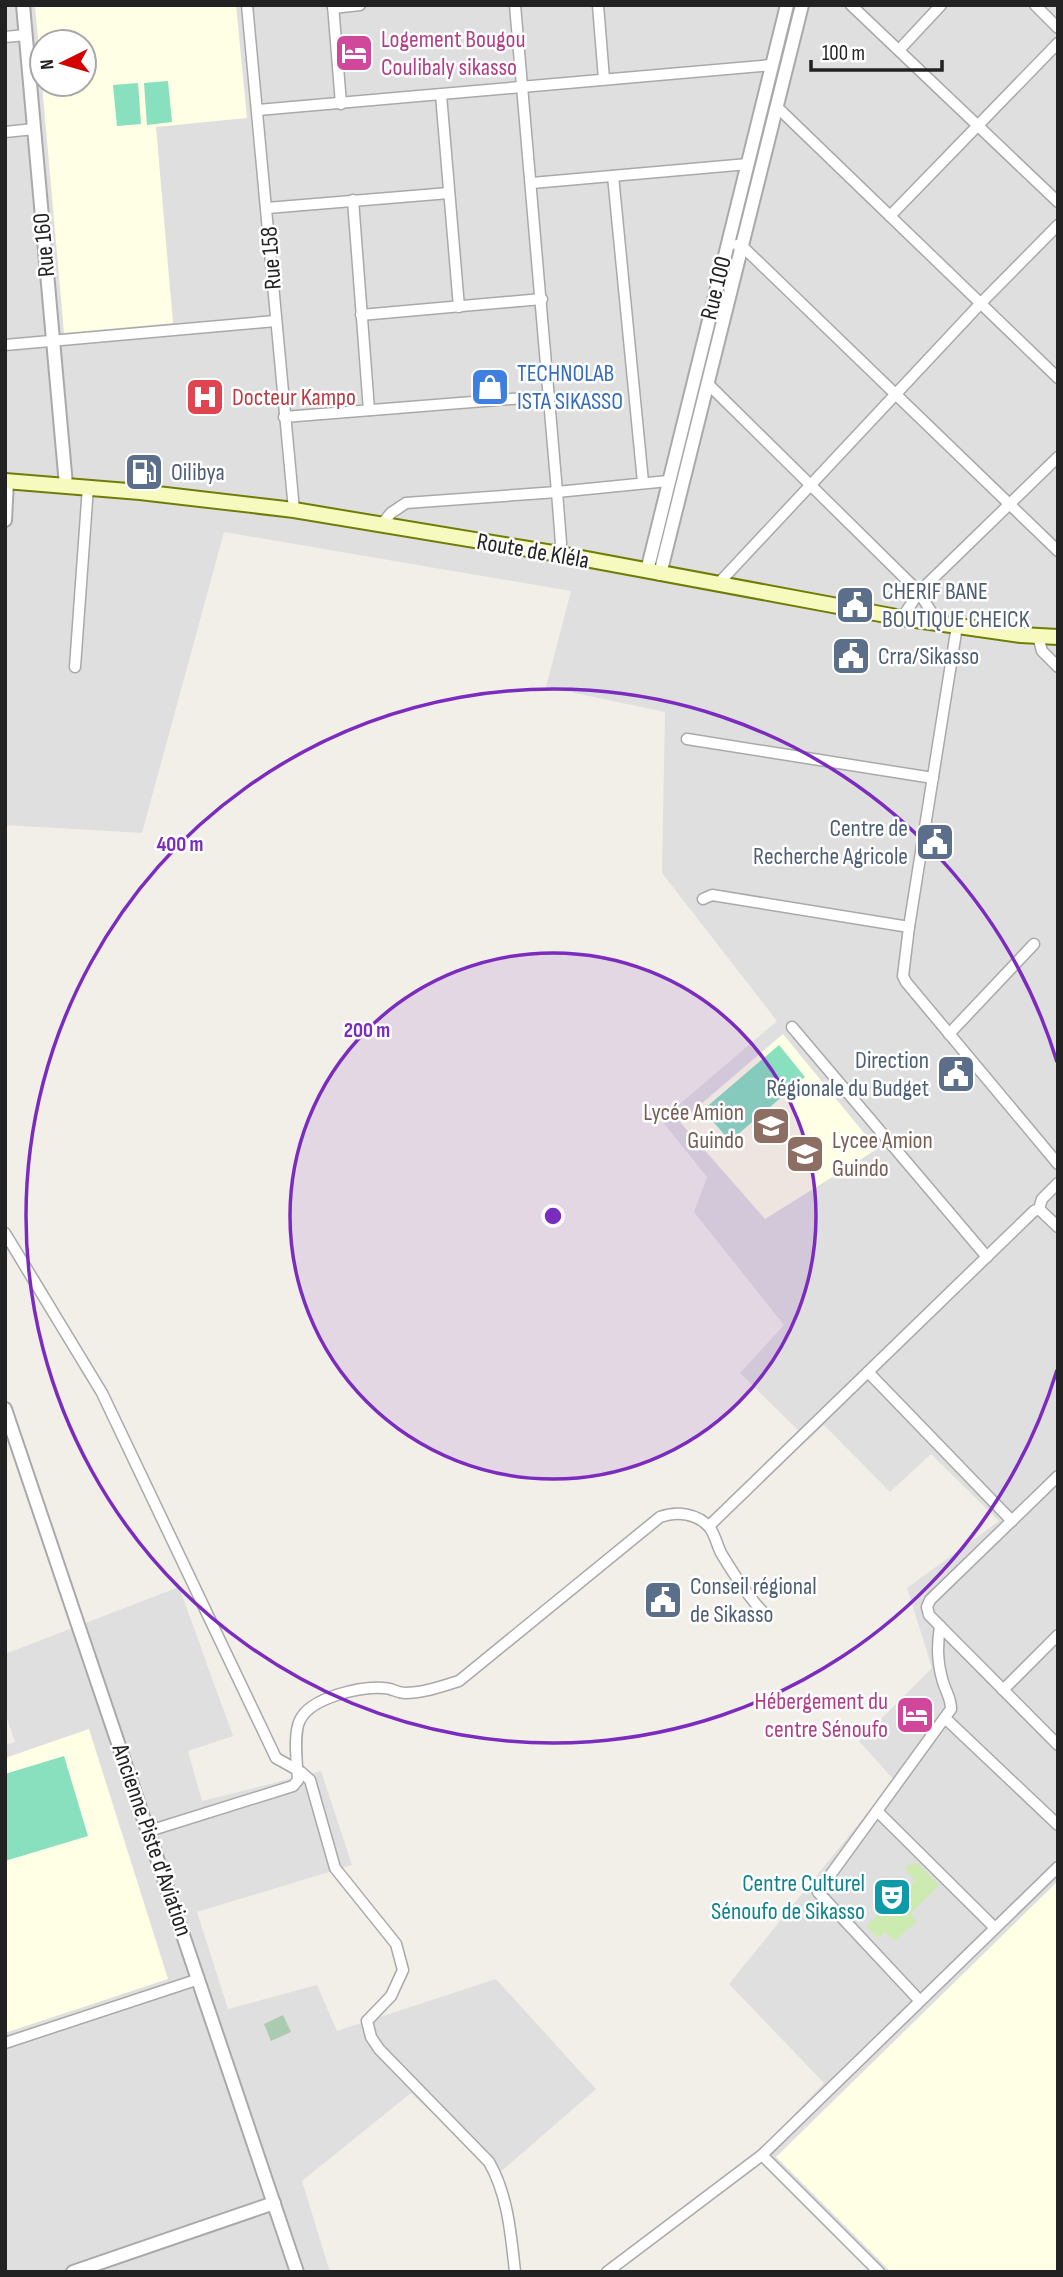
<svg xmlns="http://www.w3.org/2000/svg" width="1063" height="2277" viewBox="0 0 1063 2277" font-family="'Sofia Sans Condensed',sans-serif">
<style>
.residential{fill:#e0dfdf;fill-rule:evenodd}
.education{fill:#ffffe5;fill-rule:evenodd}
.grass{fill:#cdebb0}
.cemetery{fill:#aacbaf}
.pitch{fill:#88e0be}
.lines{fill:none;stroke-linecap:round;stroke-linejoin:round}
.minor-casing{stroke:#a9a9a9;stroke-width:13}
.tertiary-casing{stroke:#a9a9a9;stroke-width:16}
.secondary-casing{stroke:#707d05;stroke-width:18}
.minor{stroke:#fff;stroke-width:10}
.tertiary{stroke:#fff;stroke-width:12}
.secondary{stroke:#f7fabf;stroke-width:14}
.ring{fill:none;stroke:#7b2cbf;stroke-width:3.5}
.labels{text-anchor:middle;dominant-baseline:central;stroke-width:5;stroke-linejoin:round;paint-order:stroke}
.hotel-label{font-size:24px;fill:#b23c85;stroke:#fff;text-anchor:start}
.street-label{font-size:24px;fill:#222;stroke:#fff}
.shop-label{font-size:24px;fill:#366cbe;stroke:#fff;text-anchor:start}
.health-label{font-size:24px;fill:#be3a42;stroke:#fff;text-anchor:start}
.service-label{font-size:24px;fill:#4e5e75;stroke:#fff;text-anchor:start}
.education-label{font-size:24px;fill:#785e54;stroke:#fff;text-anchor:end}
.culture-label{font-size:24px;fill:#0d838f;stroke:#fff;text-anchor:end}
.centre{fill:#7b2cbf;stroke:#fff;stroke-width:3.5}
.ring-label{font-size:21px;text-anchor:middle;font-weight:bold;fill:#7b2cbf;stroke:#fff;stroke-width:5;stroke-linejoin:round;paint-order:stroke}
</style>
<rect width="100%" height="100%" fill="#f2efe9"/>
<g class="residential">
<path d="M5,5H1058V2272H870L755,2156L824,2083L729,1984L894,1780L859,1741L932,1668L907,1588L999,1521L931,1454L890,1492L824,1425L808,1440L740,1373L784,1325L694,1212L707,1177L661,1120L777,1021L662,873L665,712L546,687L571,591L224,532L142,833L5,825ZM42,42H84V84H42Z"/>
<path d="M179,1587L233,1736L188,1751L202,1801L321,1771L352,1865L197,1912L228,2009L317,1985L337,2031L496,1979L596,2089L497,2175L411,2093L302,2181L330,2272H5V1745L15,1742L5,1712V1654Z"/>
</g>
<g class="education">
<path d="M35,5H236L247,118L156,127L173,323L64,333ZM42,42H84V84H42Z"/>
<path d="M783,1034L877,1149L765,1219L680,1122Z"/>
<path d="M89,1729L168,1979L5,2033V1758Z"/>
<path d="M1058,1881V2272H891L776,2157Z"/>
</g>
<path class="grass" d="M916,1862L939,1885L910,1914L917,1921L895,1941L885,1932L878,1938L866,1926L915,1881L905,1868L909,1864L912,1865Z"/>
<path class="cemetery" d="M283,2015L291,2032L271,2041L264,2024Z"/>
<g class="pitch">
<path d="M168,81L172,122L147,125L144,83Z"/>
<path d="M138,83L141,124L117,126L113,85Z"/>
<path d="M779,1045L805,1077L730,1141L703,1110Z"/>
<path d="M64,1756L88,1836L5,1861V1774Z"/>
</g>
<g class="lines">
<defs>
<g id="minor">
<path d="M247,5L294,510"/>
<path d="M333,5L341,104"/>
<path d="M515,5L557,492L561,543L559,554"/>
<path d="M598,5L604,79"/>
<path d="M851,5L1058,202"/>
<path d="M1035,5L1058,28"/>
<path d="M333,8L360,5"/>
<path d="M5,37L26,35"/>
<path d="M899,50L941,5"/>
<path d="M441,95L459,307"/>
<path d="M777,107L1058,378"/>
<path d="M258,110L772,65"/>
<path d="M5,132L34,129"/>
<path d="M613,176L643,482"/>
<path d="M532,183L748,164"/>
<path d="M353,200L369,410"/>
<path d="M267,208L449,193"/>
<path d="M890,216L1058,43"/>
<path d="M737,245L742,246L1058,551"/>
<path d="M361,315L542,299"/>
<path d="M5,345L275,321"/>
<path d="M707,383L919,592L938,623"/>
<path d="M284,417L549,396"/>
<path d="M381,525L391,513L406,503L557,492L668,481"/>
<path d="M717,585L981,303L1058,225"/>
<path d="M902,618L919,592L1058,457"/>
<path d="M957,626L909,927L903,976L906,982L1058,1164"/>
<path d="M1038,636L1042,651L1058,667"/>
<path d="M75,667L88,487"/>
<path d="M687,739L933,778"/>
<path d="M703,899L712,895L909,927"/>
<path d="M792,1027L987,1257"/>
<path d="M949,1034L1034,944"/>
<path d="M1039,1209L1058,1227"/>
<path d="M5,1233L102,1393L276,1758L301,1772L310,1780L335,1868L396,1944L403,1970L391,1996L367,2021L371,2037L379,2049L489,2162C508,2195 511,2235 515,2272"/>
<path d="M868,1372L1012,1521"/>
<path d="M1058,1476L930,1600L927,1607L929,1615L1058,1745"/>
<path d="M709,1526L1034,1211L1039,1209L1042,1199L1058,1183"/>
<path d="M1003,1690L1058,1635"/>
<path d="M945,1718L1058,1825"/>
<path d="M877,1811L994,1927"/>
<path d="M149,1831L293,1786L298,1780C297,1764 293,1733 300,1720C311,1697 362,1686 384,1688C391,1688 398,1693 405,1693C424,1693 442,1686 459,1681L660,1517C676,1511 698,1513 710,1528C715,1535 717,1545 721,1553C733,1573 746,1594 762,1611"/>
<path d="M919,2000L818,1892L951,1709C951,1698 946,1692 943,1682C937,1662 937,1646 940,1626"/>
<path d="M5,2043L199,1979"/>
<path d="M762,2155L879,2272"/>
<path d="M607,2272L762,2155L1058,1867"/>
</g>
<g id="tertiary">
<path d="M23,5L66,485"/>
<path d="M5,520L7,481"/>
<path d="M647,571L787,5"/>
<path d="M660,574L802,5"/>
<path d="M5,1409L297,2272"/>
<path d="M73,2272L274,2203"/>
</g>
<path id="secondary" d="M5,481L140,492L294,510L559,554L902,618L1021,635L1058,637"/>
</defs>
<use href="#minor" class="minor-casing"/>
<use href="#tertiary" class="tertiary-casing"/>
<use href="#secondary" class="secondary-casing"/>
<use href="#minor" class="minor"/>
<use href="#tertiary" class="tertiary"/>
<use href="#secondary" class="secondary"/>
</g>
<circle cx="553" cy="1216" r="263" fill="#7b2cbf" fill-opacity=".12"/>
<g class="ring">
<circle cx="553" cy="1216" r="263"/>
<path d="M1057 1370A527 527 0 1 1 1057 1062"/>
</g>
<defs>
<symbol id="hotel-square" viewBox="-11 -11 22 22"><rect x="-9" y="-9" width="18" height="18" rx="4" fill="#d1479c" stroke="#fff"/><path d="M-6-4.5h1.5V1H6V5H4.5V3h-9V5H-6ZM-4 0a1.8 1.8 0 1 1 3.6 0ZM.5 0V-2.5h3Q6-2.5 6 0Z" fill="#fff"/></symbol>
<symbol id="shop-square" viewBox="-11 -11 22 22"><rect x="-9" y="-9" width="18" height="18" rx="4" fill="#3f7fe0" stroke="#fff"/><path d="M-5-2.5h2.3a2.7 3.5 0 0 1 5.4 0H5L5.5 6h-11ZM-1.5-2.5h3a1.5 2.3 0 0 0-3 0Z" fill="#fff"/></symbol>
<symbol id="hospital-square" viewBox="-11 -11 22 22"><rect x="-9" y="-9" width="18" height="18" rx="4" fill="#e0444e" stroke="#fff"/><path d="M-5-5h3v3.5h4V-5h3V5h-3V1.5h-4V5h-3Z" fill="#fff"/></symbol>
<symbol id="fuel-square" viewBox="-11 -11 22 22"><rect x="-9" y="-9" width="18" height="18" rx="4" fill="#5c6f8a" stroke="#fff"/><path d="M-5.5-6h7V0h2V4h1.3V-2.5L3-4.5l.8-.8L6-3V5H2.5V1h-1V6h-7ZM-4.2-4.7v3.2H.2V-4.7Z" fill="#fff"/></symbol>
<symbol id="civic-square" viewBox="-11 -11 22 22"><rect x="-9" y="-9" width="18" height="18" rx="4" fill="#5c6f8a" stroke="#fff"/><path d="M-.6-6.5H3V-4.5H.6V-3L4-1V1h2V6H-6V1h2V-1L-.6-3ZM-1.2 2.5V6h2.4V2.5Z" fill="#fff"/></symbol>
<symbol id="school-square" viewBox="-11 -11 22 22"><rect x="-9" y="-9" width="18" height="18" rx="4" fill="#8d6e63" stroke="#fff"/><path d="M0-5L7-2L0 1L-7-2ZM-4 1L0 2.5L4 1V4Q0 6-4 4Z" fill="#fff"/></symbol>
<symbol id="theatre-square" viewBox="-11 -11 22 22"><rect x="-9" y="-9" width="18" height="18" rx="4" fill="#0f9aa8" stroke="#fff"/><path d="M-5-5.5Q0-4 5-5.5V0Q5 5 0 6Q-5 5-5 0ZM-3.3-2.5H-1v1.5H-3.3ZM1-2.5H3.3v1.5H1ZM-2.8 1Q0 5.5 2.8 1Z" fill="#fff"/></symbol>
</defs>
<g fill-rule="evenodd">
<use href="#hotel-square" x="332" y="31" width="44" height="44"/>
<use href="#shop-square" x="468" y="365" width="44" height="44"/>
<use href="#hospital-square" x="183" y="375" width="44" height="44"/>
<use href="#fuel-square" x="122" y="450" width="44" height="44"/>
<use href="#civic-square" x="833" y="583" width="44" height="44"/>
<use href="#civic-square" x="829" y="634" width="44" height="44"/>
<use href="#civic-square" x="913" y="820" width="44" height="44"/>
<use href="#civic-square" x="934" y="1052" width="44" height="44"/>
<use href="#school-square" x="749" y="1104" width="44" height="44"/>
<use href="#school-square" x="783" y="1132" width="44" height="44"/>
<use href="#civic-square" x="641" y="1578" width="44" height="44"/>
<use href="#hotel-square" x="893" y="1693" width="44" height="44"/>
<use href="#theatre-square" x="870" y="1875" width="44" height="44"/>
</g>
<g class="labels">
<g class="hotel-label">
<text x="381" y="39">Logement Bougou<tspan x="381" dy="28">Coulibaly sikasso</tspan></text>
<text x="888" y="1701" text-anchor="end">Hébergement du<tspan x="888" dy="28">centre Sénoufo</tspan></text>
</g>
<g class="street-label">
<text transform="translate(44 245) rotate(-95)">Rue 160</text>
<text transform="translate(271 258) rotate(-94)">Rue 158</text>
<text transform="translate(716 288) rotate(-76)">Rue 100</text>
<text transform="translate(533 551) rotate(10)">Route de Kléla</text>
<text transform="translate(152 1840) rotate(71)">Ancienne Piste d'Aviation</text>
</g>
<g class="shop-label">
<text x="517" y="373">TECHNOLAB<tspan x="517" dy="28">ISTA SIKASSO</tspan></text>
</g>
<g class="health-label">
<text x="232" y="397">Docteur Kampo</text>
</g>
<g class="service-label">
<text x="171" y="472">Oilibya</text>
<text x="882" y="591">CHERIF BANE<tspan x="882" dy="28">BOUTIQUE CHEICK</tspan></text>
<text x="878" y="656">Crra/Sikasso</text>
<text x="908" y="828" text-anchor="end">Centre de<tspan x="908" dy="28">Recherche Agricole</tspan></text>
<text x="929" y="1060" text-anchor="end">Direction<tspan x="929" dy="28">Régionale du Budget</tspan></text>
<text x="690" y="1586">Conseil régional<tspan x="690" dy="28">de Sikasso</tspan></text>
</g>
<g class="education-label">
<text x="744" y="1112">Lycée Amion<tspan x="744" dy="28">Guindo</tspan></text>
<text x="832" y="1140" text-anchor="start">Lycee Amion<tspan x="832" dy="28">Guindo</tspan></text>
</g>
<g class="culture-label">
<text x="865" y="1883">Centre Culturel<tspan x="865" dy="28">Sénoufo de Sikasso</tspan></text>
</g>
</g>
<circle cx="553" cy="1216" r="10" class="centre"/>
<g class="ring-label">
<text x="180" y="851">400 m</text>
<text x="367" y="1037">200 m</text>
</g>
<rect width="1063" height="2277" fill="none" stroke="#222222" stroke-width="14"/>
<g transform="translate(63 63) rotate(265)"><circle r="33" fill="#ffffff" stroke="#a7a7a7" stroke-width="2"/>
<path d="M0-5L12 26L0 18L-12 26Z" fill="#d40000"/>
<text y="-10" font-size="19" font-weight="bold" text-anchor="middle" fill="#222222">N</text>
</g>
<path d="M811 60v10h131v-10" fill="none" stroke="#222222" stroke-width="3.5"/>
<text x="822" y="60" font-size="21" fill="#222222" stroke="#ffffff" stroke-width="5" paint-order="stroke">100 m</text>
</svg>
